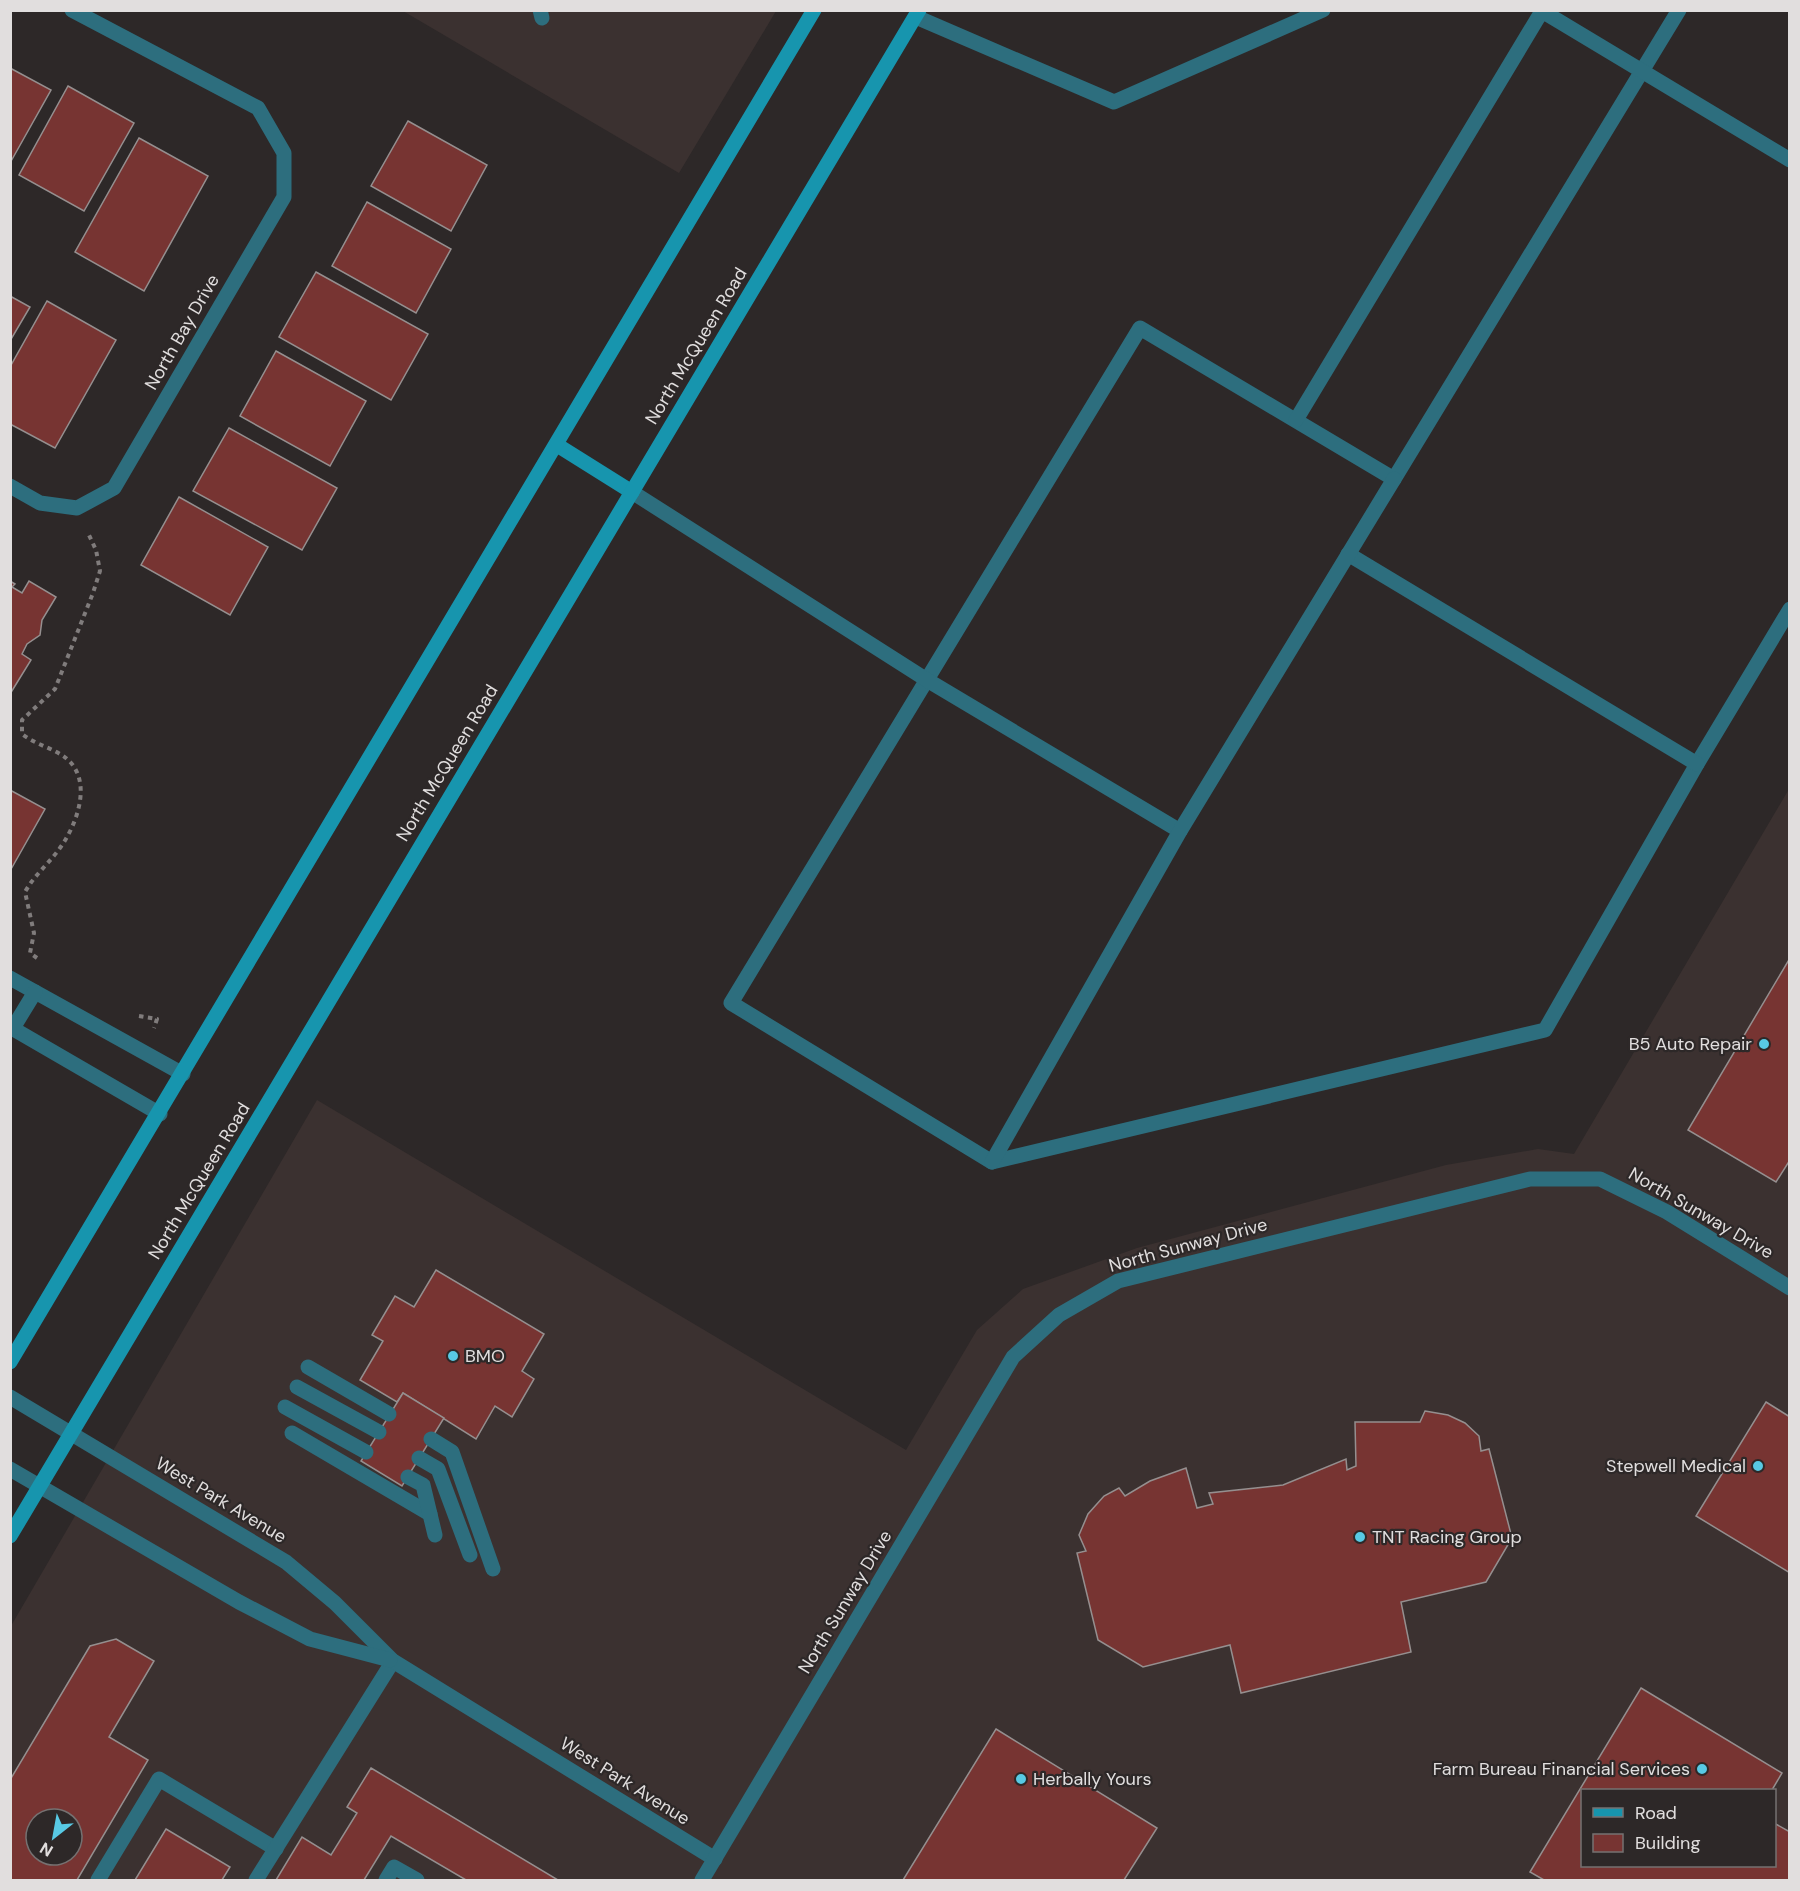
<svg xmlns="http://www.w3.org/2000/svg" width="1800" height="1891" viewBox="0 0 1800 1891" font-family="'DM Sans',sans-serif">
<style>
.built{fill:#3b3130;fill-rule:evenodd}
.building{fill:#773432;stroke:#958f8f;stroke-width:1.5;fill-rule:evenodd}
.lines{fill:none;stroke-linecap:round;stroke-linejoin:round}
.path{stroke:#807c7c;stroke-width:4;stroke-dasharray:4.5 4.5;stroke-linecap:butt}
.lane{stroke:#2d6e7e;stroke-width:15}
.street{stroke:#2d6e7e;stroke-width:15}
.secondary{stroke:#1795ae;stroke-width:15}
.poi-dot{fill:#58c9e4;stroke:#2d2828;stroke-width:2}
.labels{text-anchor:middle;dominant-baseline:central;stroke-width:4.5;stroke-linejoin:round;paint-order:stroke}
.street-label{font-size:18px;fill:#e1dede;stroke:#2d2828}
.poi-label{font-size:18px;fill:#e1dede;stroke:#2d2828;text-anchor:end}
</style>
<rect width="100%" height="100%" fill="#2d2828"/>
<g class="built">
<path d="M403,11H776L679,173Z"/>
<path d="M1789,789V1880H11V1626L317,1100L906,1450L977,1330L1023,1289L1137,1248L1446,1165L1538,1149L1574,1154ZM1582,1790H1774V1866H1582ZM36,1819H72V1855H36Z"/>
</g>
<g class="building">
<path d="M10,68L51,90L10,163Z"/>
<path d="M68,86L134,123L84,211L19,175Z"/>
<path d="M408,121L487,165L451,231L371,186Z"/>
<path d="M139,138L208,176L144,291L75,252Z"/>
<path d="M367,202L451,249L416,313L332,266Z"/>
<path d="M316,272L428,334L391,400L279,337Z"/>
<path d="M10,296L30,307L10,341Z"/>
<path d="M47,301L116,340L55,448L10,424V367Z"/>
<path d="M276,351L366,401L330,466L240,416Z"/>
<path d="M229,428L337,488L302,550L193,491Z"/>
<path d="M179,497L268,547L230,615L141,565Z"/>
<path d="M10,581L15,584L12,587L22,593L29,581L56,597L42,620L40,635L27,644L22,654L31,660L10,694Z"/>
<path d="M10,790L45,809L10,871Z"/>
<path d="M1790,958V1160L1776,1182L1688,1130Z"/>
<path d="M436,1270L544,1334L522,1371L534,1379L512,1417L495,1406L476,1439L403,1393L397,1402L360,1380L383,1341L372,1335L395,1296L414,1307Z"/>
<path d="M403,1393L444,1418L402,1486L361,1461Z"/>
<path d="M1766,1402L1790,1417V1573L1696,1516Z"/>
<path d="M1425,1411L1448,1415L1465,1423L1479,1436L1481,1451L1489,1449L1512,1538L1486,1582L1401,1602L1411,1652L1241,1693L1230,1645L1143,1667L1098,1640L1077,1553L1086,1551L1079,1535L1088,1514L1104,1496L1119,1488L1125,1496L1150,1481L1186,1468L1197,1508L1213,1504L1209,1493L1283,1485L1346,1459L1347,1470L1356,1466L1355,1422H1420Z"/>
<path d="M116,1639L154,1661L109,1737L148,1760L77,1880H10V1780L90,1646ZM36,1819H72V1855H36Z"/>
<path d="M1641,1688L1782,1773L1772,1790H1582V1866H1774V1823L1790,1832V1880H1544L1530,1872Z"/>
<path d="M996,1729L1157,1828L1124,1880H903Z"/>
<path d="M371,1768L558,1880H466L391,1836L364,1880H276L302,1837L331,1855L357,1813L347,1807Z"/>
<path d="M166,1829L230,1867L222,1880H135Z"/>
</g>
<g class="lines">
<g class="path">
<path d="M37,958L30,953L34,933L25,892C34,876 46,866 57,852C76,828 94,782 67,759C56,749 36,745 22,734V720L55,689L93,593L100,571L96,550L88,533"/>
<path d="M139,1016L157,1019L154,1028"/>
</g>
<g class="lane">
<path d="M540,10L542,18"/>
<path d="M1679,10L1394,479L1140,328L731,1003L992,1162L1545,1030L1697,764L1790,609"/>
<path d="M916,17L1114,102L1323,10"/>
<path d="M1296,420L1542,11L1790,160"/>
<path d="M632,492L927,680L1180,831"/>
<path d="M1348,554L1697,764"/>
<path d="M992,1162L1180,831L1394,479"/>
<path d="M308,1367L389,1414"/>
<path d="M297,1387L379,1432"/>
<path d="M285,1407L366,1452"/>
<path d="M292,1433L430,1514"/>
<path d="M431,1439L452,1452L493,1569"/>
<path d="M419,1458L438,1469L470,1555"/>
<path d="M408,1477L423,1485L435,1535"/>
<path d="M98,1880L159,1779L276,1849"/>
<path d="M256,1880L393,1661"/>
<path d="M386,1880L394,1867L417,1880"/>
</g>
<g class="street">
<path d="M10,486L40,503L77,508L114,488L284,197V153L258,108L72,10"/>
<path d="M10,978L183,1074"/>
<path d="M10,1027L160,1114"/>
<path d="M13,1028L35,992"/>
<path d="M10,1397L286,1562L335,1603L393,1661L715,1859"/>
<path d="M10,1469L239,1602L310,1639L390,1660"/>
<path d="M702,1880L1013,1357L1059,1315L1118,1281L1530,1179H1600L1667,1212L1790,1288"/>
</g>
<g class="secondary">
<path d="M557,445L632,492"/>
<path d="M10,1362L814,10"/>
<path d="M10,1536L919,10"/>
</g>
</g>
<g class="poi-dot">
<circle cx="1764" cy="1044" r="6"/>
<circle cx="453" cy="1356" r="6"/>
<circle cx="1758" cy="1466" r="6"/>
<circle cx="1360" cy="1537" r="6"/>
<circle cx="1702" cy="1769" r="6"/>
<circle cx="1021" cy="1779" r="6"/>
</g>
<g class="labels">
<g class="street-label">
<text transform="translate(182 332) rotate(-60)">North Bay Drive</text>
<text transform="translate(696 346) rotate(-59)">North McQueen Road</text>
<text transform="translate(447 763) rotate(-59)">North McQueen Road</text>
<text transform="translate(199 1181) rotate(-59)">North McQueen Road</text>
<text transform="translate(1701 1213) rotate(30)">North Sunway Drive</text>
<text transform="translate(1188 1245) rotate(-15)">North Sunway Drive</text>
<text transform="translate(221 1500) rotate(31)">West Park Avenue</text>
<text transform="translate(845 1602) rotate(-59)">North Sunway Drive</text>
<text transform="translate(625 1781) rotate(32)">West Park Avenue</text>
</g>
<g class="poi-label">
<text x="1752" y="1044">B5 Auto Repair</text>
<text x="465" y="1356" text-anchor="start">BMO</text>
<text x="1746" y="1466">Stepwell Medical</text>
<text x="1372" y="1537" text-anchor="start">TNT Racing Group</text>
<text x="1690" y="1769">Farm Bureau Financial Services</text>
<text x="1033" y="1779" text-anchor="start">Herbally Yours</text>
</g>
</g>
<rect width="1800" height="1891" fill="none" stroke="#e1dede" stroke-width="24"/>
<rect x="1581" y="1789" width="195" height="78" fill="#2d2828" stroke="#757171" stroke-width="1.5"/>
<rect x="1593" y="1808" width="30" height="9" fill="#1795ae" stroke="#757171" stroke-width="1.5"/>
<text x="1635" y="1819" font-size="18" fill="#e1dede">Road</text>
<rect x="1593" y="1834" width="30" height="18" fill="#773432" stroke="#757171" stroke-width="1.5"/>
<text x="1635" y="1849" font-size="18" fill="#e1dede">Building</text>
<g transform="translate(54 1837) rotate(211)"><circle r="28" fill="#2d2828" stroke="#757171" stroke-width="1.5"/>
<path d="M0-4.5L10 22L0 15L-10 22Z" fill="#58c9e4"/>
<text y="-9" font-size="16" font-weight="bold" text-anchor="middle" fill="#e1dede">N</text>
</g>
</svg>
